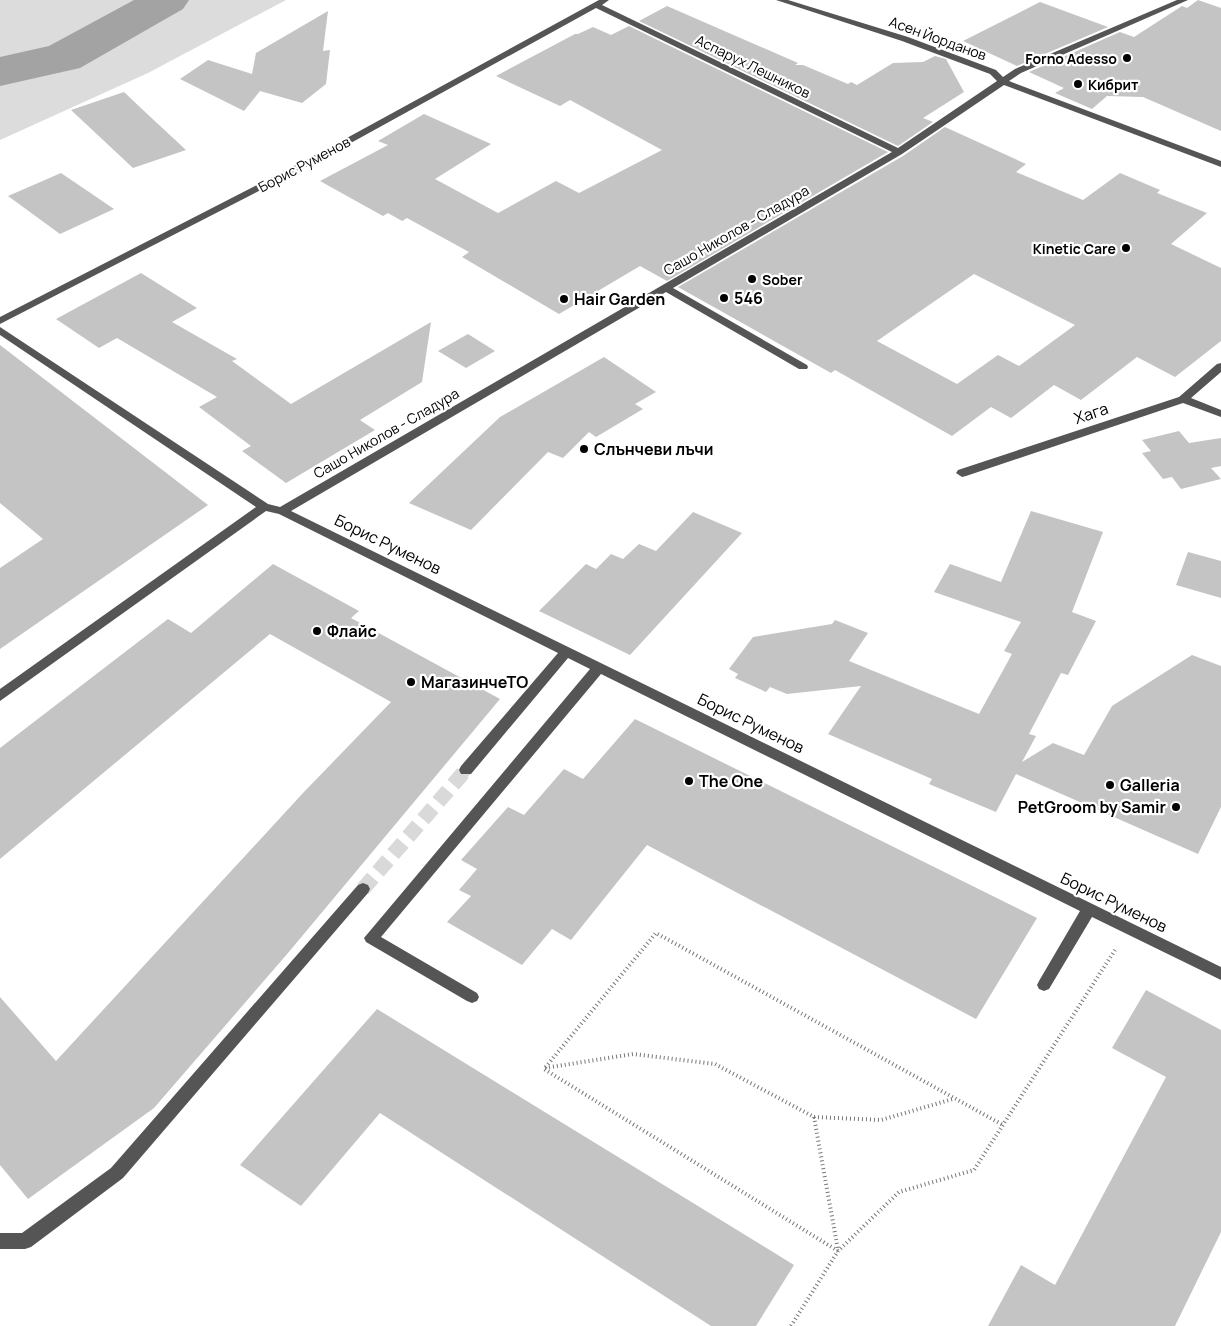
<svg xmlns="http://www.w3.org/2000/svg" width="1221" height="1326" viewBox="0 0 1221 1326" font-family="Manrope,sans-serif">
<style>
.green{fill:#dcdcdc}
.lines{fill:none;stroke-linecap:round;stroke-linejoin:round}
.river{fill:#a3a3a3;fill-rule:evenodd}
.building{fill:#c4c4c4;fill-rule:evenodd}
.minor-tunnel-far1{stroke:#d9d9d9;stroke-width:12;stroke-dasharray:12 5.5;stroke-linecap:butt}
.minor-tunnel{stroke:#d9d9d9;stroke-width:15;stroke-dasharray:15 8;stroke-linecap:butt}
.path{stroke:#777;stroke-width:4;stroke-dasharray:1 3;stroke-linecap:butt}
.minor{fill:#555;fill-rule:evenodd}
.poi-dot{fill:#000;stroke:#fff;stroke-width:2}
.labels{text-anchor:middle;dominant-baseline:central;stroke-width:4.5;stroke-linejoin:round;paint-order:stroke}
.far-street-label{font-size:14px;fill:#000;stroke:#fff}
.far-poi-label{font-size:14px;font-weight:bold;fill:#000;stroke:#fff;text-anchor:end}
.poi-label{font-size:16px;font-weight:bold;fill:#000;stroke:#fff;text-anchor:start}
.street-label{font-size:16px;fill:#000;stroke:#fff}
</style>
<rect width="100%" height="100%" fill="#fff"/>
<path class="green" d="M0,0H286L148,73L0,140Z"/>
<g class="lines">
<path class="river" d="M134,0H189L183,9L80,68L0,86V57L49,46Z"/>
</g>
<g class="building">
<path d="M1198,0L1221,8V131L1143,97L1107,96L1092,109L1055,93L1064,88L1029,72L1120,32L1134,37L1182,6L1187,8Z"/>
<path d="M1040,2L1108,27L1017,66L963,41Z"/>
<path d="M667,6L798,63L795,65H803L848,84L851,82L857,85L893,63L923,62L935,56L946,59L964,92L923,118L933,122L898,146L639,21Z"/>
<path d="M328,11L323,51L330,50L326,84L302,103L260,91L244,111L180,79L208,60L252,74L256,53Z"/>
<path d="M629,26L888,152L667,281L640,266L559,314L462,257L469,252L407,218L402,221L388,213L383,216L320,181L388,145L378,141L424,114L491,144L435,179L498,213L556,181L579,193L662,150L570,100L560,106L496,76L575,34H578L593,27L611,35Z"/>
<path d="M124,92L143,110L186,150L133,168L71,110Z"/>
<path d="M945,127L1026,164L1016,172L1083,200L1120,173L1160,190L1157,193L1207,213L1171,244L1221,268V341L1175,377L1137,357L1081,400L1054,385L1011,418L991,407L952,436L835,370L831,373L678,287L903,156ZM974,274L1075,325L1019,366L998,355L957,384L877,341Z"/>
<path d="M61,173L114,209L60,234L8,196Z"/>
<path d="M141,273L197,308L172,322L237,359L232,361L291,404L431,322L422,382L360,420L375,430L286,483L242,451L251,446L199,407L217,397L117,338L99,348L56,319Z"/>
<path d="M468,334L495,351L466,368L438,351Z"/>
<path d="M0,345L208,505L0,649V568L43,539L0,503Z"/>
<path d="M604,357L656,392L635,404L643,409L596,437L589,432L563,458L548,452L471,530L409,503L500,417Z"/>
<path d="M1179,431L1189,443L1221,438V466L1211,468L1221,479L1181,489L1172,477L1163,479L1142,453L1151,451L1142,440Z"/>
<path d="M1031,511L1103,532L1072,612L1096,621L1068,675L1061,673L1029,734L1036,736L1022,762L1053,743L1084,755L1112,706L1192,655L1221,666V807L1198,854L1016,774L996,812L929,784L932,779L828,734L861,686L787,694L770,687L766,692L735,678L738,674L729,669L753,637L832,624L835,620L868,633L849,661L979,714L1012,654L1004,651L1021,622L934,592L950,564L1001,582Z"/>
<path d="M693,512L742,533L630,655L539,611L586,564L596,569L611,554L623,559L639,544L656,551Z"/>
<path d="M1188,552L1221,561V598L1176,585Z"/>
<path d="M273,564L359,611L351,618L500,699L288,953L154,1108L28,1199L0,1165V997L56,1061L303,793L391,702L270,634L0,859V748L168,619L191,633Z"/>
<path d="M635,719L1037,918L976,1019L647,845L571,940L552,929L522,965L447,922L471,896L459,890L477,869L461,860L508,807L524,815L564,769L583,779Z"/>
<path d="M1146,990L1221,1030V1232L1175,1326H988L1021,1265L1055,1285L1166,1077L1112,1048Z"/>
<path d="M377,1009L794,1265L756,1326H711L380,1113L301,1206L240,1165Z"/>
</g>
<g class="lines">
<path class="minor-tunnel-far1" d="M463,773L466,770"/>
<path class="minor-tunnel" d="M363,889L464,772"/>
<g class="path">
<path d="M545,1068L633,1054L715,1064L814,1117L881,1120L953,1099"/>
<path d="M814,1117L838,1250"/>
<path d="M838,1251L544,1069L656,933L1003,1125"/>
<path d="M791,1326L838,1251L899,1192L974,1170L1115,950"/>
</g>
<g class="minor">
<path d="M599,0H609L602,5L898,148L997,81L990,74L902,41L776,0H788L908,37L996,70L1003,77L1015,69L1177,0H1188L1021,73L1009,81L1221,161V167L1004,85L902,154L673,288L807,365L808,367L807,369H799L666,292L291,511L1221,967V980L1092,917L1049,989L1044,991L1039,989L1037,985L1039,981L1080,911L601,674L381,937L477,993L479,997L477,1001L472,1003L467,1001L366,942L364,938L590,669L568,658L471,774H461L459,770L461,766L558,653L279,514L266,511L0,701V689L256,507L0,335V327L268,504L280,507L892,152L596,8L329,155L0,324V317L323,151Z"/>
<path d="M1221,363V372L1191,398L1221,410V417L1183,403L966,476L962,477L956,473L958,470L1179,397L1217,364Z"/>
<path d="M363,883L368,885L370,889L368,893L123,1178L31,1247L25,1249H0V1233H22L111,1168L358,885Z"/>
</g>
</g>
<g class="poi-dot">
<circle cx="1127" cy="58" r="5"/>
<circle cx="1078" cy="84" r="5"/>
<circle cx="1126" cy="248" r="5"/>
<circle cx="752" cy="279" r="5"/>
<circle cx="724" cy="298" r="5"/>
<circle cx="564" cy="299" r="5"/>
<circle cx="584" cy="449" r="5"/>
<circle cx="317" cy="631" r="5"/>
<circle cx="411" cy="682" r="5"/>
<circle cx="689" cy="781" r="5"/>
<circle cx="1110" cy="785" r="5"/>
<circle cx="1176" cy="807" r="5"/>
</g>
<g class="labels">
<g class="far-street-label">
<text transform="translate(938 38) rotate(20)">Асен Йорданов</text>
<text transform="translate(753 66) rotate(26)">Аспарух Лешников</text>
<text transform="translate(304 164) rotate(-28)">Борис Руменов</text>
<text transform="translate(736 230) rotate(-30)">Сашо Николов - Сладура</text>
<text transform="translate(386 433) rotate(-30)">Сашо Николов - Сладура</text>
</g>
<g class="far-poi-label">
<text x="1117" y="58">Forno Adesso</text>
<text x="1088" y="84" text-anchor="start">Кибрит</text>
<text x="1116" y="248">Kinetic Care</text>
<text x="762" y="279" text-anchor="start">Sober</text>
</g>
<g class="poi-label">
<text x="734" y="298">546</text>
<text x="574" y="299">Hair Garden</text>
<text x="594" y="449">Слънчеви лъчи</text>
<text x="327" y="631">Флайс</text>
<text x="421" y="682">МагазинчеТО</text>
<text x="699" y="781">The One</text>
<text x="1120" y="785">Galleria</text>
<text x="1166" y="807" text-anchor="end">PetGroom by Samir</text>
</g>
<g class="street-label">
<text transform="translate(1091 413) rotate(-19)">Хага</text>
<text transform="translate(388 544) rotate(26)">Борис Руменов</text>
<text transform="translate(751 723) rotate(26)">Борис Руменов</text>
<text transform="translate(1114 902) rotate(26)">Борис Руменов</text>
</g>
</g>
</svg>
